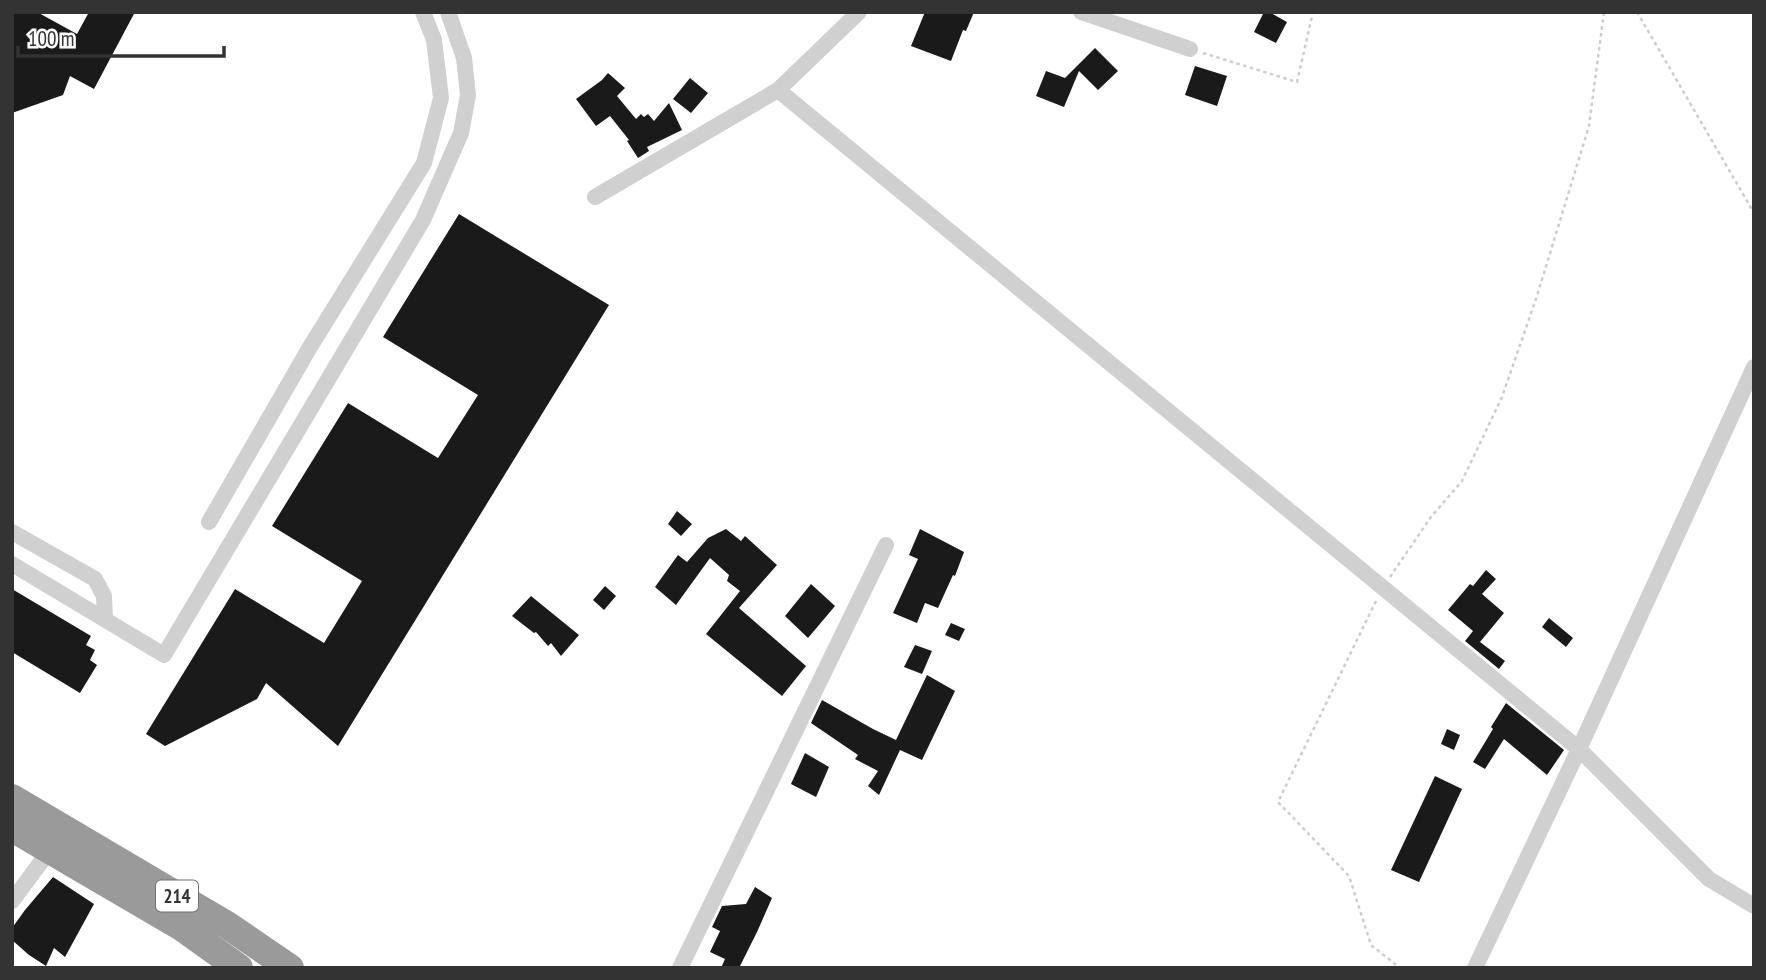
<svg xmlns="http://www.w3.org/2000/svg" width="1766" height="980" viewBox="0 0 1766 980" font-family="'PT Sans Narrow',sans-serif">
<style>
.building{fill:#1a1a1a}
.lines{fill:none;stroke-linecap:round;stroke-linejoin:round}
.path{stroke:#cdcdcd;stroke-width:2.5;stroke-dasharray:3.5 3.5;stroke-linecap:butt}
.street{stroke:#d0d0d0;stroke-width:16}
.highway{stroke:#9a9a9a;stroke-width:28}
.labels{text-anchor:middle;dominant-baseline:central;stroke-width:7;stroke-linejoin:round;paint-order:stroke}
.shield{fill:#fff;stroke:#707070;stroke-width:2}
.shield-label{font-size:19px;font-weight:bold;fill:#333}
</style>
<rect width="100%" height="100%" fill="#fff"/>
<g class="building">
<path d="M12,12H37L77,34L89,12H135L94,89L70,76L63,95L12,113Z"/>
<path d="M925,12H974L966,31L963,30L951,61L911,46Z"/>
<path d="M1264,12H1269L1287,22L1276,43L1254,32Z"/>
<path d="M1095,48L1118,71L1098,90L1079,71L1064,107L1036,96L1046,71L1065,78Z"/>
<path d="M1195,66L1227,76L1217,106L1185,95Z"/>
<path d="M608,73L625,88L617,96L636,119L641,114L644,117L648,114L654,121L669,103L682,130L647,147L649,151L638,158L627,141L629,140L610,116L596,126L576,99L602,80Z"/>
<path d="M690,78L708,93L691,113L673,99Z"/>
<path d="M459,214L609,305L338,746L266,683L257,699L165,746L146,734L235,589L324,643L362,581L272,526L348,403L438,458L478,395L383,337Z"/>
<path d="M677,511L692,524L681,536L668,524Z"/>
<path d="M726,529L741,541L745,536L777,565L739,608L806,666L782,696L706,634L740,591L727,581L729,575L710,558L676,605L655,587L678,555L687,562L708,538Z"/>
<path d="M920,529L964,552L955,576L953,575L938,608L925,603L917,623L893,613L918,559L909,555Z"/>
<path d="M1486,570L1496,579L1482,594L1504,613L1480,642L1505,661L1499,669L1465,641L1473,631L1448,610L1470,584L1473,586Z"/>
<path d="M811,584L835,606L808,638L785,616Z"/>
<path d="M605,586L616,596L604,610L593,600Z"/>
<path d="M12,589L91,636L86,645L95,650L90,660L97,665L80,693L12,652Z"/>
<path d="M531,596L579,635L561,656L551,643L548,646L536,632L534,633L512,616Z"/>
<path d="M1549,618L1573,638L1566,647L1542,627Z"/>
<path d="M951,623L965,629L959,641L945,635Z"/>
<path d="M915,645L932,651L922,674L904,667Z"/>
<path d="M927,675L955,691L922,760L900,750L879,795L868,786L878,771L855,759L858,755L811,723L822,700L873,729L896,740Z"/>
<path d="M1506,703L1564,750L1547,775L1504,739L1485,769L1473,762L1493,729L1491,727Z"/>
<path d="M1447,729L1460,735L1454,750L1441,744Z"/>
<path d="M805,753L829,767L816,797L791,784Z"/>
<path d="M1435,776L1462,789L1419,882L1391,870Z"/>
<path d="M53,877L94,904L65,957L54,948L46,966L29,955L12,940V928L25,910Z"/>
<path d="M755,887L772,898L757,932L739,968H721L725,959L710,952L720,931L712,927L722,906L746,904Z"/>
</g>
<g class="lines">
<g class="path">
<path d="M1637,12L1754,213"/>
<path d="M1203,53L1297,82L1313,12"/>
<path d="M1390,577L1431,517L1462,481L1502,397L1536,299L1589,126L1604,12"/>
<path d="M1376,601L1278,802L1349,876L1371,945L1400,968"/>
</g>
<g class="street">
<path d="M1081,12L1190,49"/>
<path d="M778,90L1579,749L1709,879L1754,906"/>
<path d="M595,197L778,90L859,12"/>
<path d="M209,522L310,347L424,163L441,98L434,40L423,12"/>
<path d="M12,532L95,579L104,596L105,618"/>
<path d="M12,564L164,655L423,220L461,133L468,95L464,58L448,12"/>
<path d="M12,901L50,850"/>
<path d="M680,968L886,545"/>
<path d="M1475,968L1579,749L1754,367"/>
</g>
<g class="highway">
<path d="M12,798L227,925L290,968"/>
<path d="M12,828L183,928L239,968"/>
</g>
</g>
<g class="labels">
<rect class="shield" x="156" y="880.5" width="42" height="31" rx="5"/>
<g class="shield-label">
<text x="177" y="896">214</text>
</g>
</g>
<rect width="1766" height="980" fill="none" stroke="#333333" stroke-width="28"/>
<path d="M18 46v10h206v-10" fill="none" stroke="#333333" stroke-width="3.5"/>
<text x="28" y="46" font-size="21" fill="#333333" stroke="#ffffff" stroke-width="5" paint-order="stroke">100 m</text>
</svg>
